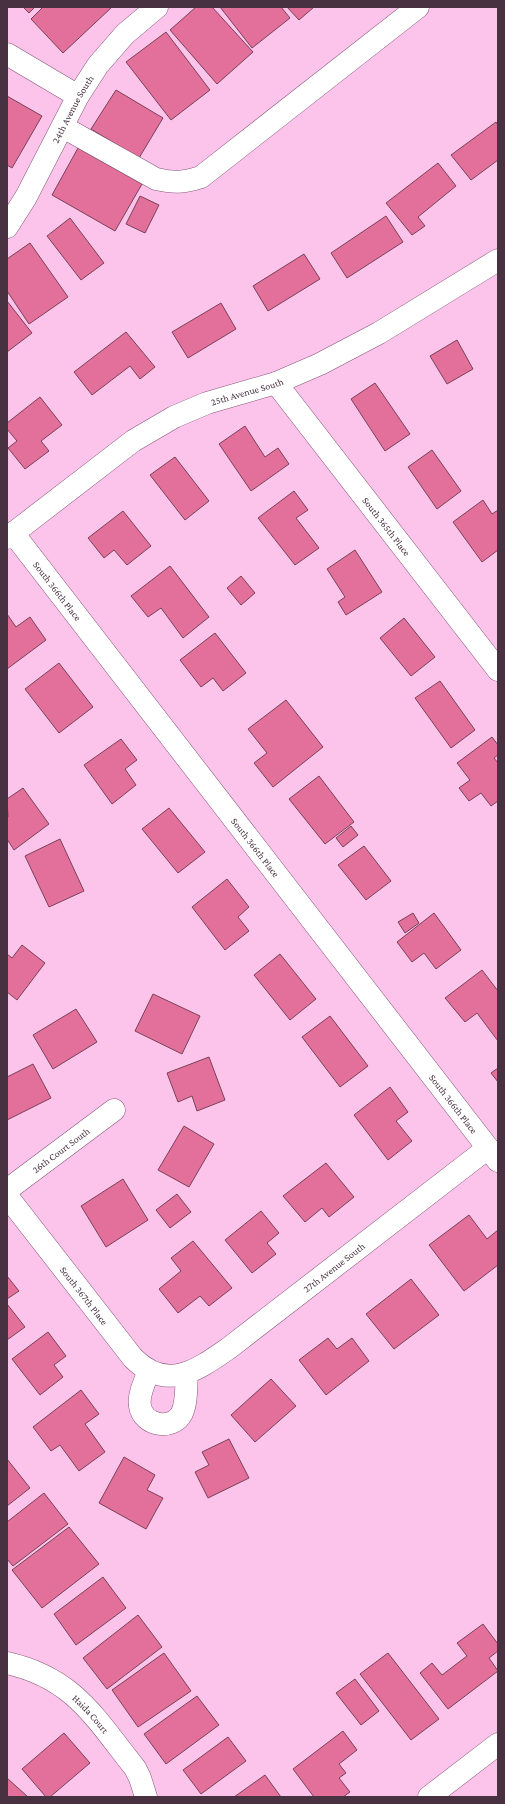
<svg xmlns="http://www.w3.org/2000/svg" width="505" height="1804" viewBox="0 0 505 1804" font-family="'Crimson Pro',serif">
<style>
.building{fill:#e3709b;stroke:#794256}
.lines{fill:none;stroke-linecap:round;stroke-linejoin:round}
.minor-casing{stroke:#875679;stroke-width:23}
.minor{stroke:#fff;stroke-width:22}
.labels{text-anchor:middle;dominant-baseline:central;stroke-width:4;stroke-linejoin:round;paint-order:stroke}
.street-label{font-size:10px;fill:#483241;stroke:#fcc4eb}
</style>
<rect width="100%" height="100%" fill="#fcc4eb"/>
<g class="building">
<path d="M23,7H35L29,13Z"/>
<path d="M43,7H112L63,53L31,19Z"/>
<path d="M196,7H212L253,52L217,84L170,30Z"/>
<path d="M220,7H281L290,18L252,48Z"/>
<path d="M287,7H314L299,20Z"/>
<path d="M166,32L210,90L171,120L126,62Z"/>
<path d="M116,90L163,118L139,158L91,129Z"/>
<path d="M7,96L42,116L12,168L7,165Z"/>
<path d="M496,122L498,125V160L471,180L451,155Z"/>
<path d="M78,148L142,184L115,231L52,195Z"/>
<path d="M438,163L456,186L418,217L425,226L412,235L386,203Z"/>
<path d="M140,196L159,205L145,233L126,224Z"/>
<path d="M386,216L403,242L347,278L331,253Z"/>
<path d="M70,218L104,263L81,280L47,236Z"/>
<path d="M30,243L68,297L29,324L7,291V259Z"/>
<path d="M304,254L320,279L268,311L253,286Z"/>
<path d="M7,301L32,333L7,352Z"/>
<path d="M221,303L236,329L188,358L172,332Z"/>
<path d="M126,332L155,367L140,379L130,366L92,395L74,372Z"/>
<path d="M457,340L473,369L447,384L430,356Z"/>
<path d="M375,383L410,434L385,451L351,399Z"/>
<path d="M40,397L62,425L41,441L49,451L25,469L8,448L17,441L7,429V423Z"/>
<path d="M245,426L265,457L278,448L289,464L251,491L219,444Z"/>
<path d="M432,450L461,491L437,509L408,467Z"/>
<path d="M175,457L209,501L185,520L150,475Z"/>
<path d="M294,491L308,510L296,518L319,548L295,565L258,518Z"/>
<path d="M483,500L492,514L498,510V550L482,562L453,522Z"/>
<path d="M123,511L151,546L127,565L114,550L104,558L88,538Z"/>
<path d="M355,550L382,592L346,615L338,602L345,597L327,569Z"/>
<path d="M170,566L209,617L183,638L161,608L148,617L131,596Z"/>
<path d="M241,576L255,593L241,605L227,588Z"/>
<path d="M7,614L16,627L30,617L46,640L7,669Z"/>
<path d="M404,618L435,657L411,676L380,638Z"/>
<path d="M215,633L246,673L223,691L213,678L201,687L180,660Z"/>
<path d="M59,663L93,707L59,733L25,689Z"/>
<path d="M440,681L475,730L451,748L415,698Z"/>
<path d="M286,700L323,747L273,787L254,763L267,753L248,729Z"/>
<path d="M492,737L498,745V755L494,758L498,763V801L491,806L481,793L469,801L459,788L470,780L457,763Z"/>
<path d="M121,739L137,760L125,769L136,785L112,804L84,765Z"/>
<path d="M319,776L354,822L325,844L289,799Z"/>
<path d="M23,788L49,824L14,850L7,839V818L8,817L7,799Z"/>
<path d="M169,808L205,852L178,873L142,829Z"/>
<path d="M351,826L358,835L343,847L336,838Z"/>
<path d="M60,839L84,891L49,907L25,856Z"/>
<path d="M364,846L391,881L366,900L338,865Z"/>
<path d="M227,879L249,907L238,917L249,931L225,950L192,907Z"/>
<path d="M413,913L419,923L405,933L398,922Z"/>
<path d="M434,913L461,950L436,969L424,953L412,962L397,942Z"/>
<path d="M22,945L45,963L17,1000L7,992V954L12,958Z"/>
<path d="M280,954L316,999L290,1020L254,975Z"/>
<path d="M482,970L498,991V1041L477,1013L465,1022L445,998Z"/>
<path d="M153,994L200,1016L182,1054L135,1031Z"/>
<path d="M76,1009L97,1042L53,1069L33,1035Z"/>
<path d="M330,1016L368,1066L340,1087L302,1037Z"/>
<path d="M209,1057L225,1100L197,1111L192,1096L178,1102L167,1073Z"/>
<path d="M33,1064L51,1098L7,1120V1077Z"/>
<path d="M498,1068V1082L491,1073Z"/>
<path d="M390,1087L408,1112L396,1121L412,1141L388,1160L354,1115Z"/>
<path d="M184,1126L214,1144L189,1187L158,1170Z"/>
<path d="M326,1163L354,1197L329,1217L322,1208L305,1222L283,1196Z"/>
<path d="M123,1179L148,1220L106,1247L81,1206Z"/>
<path d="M177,1194L191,1212L170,1228L156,1210Z"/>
<path d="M261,1211L279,1233L267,1243L276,1254L252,1273L225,1240Z"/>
<path d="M469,1215L487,1239L498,1230V1265L464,1291L429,1245Z"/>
<path d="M193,1241L232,1288L209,1306L200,1296L178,1313L159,1289L181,1271L171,1258Z"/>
<path d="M7,1276L19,1291L7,1299Z"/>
<path d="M411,1279L439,1315L394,1349L366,1314Z"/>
<path d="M7,1304L25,1327L7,1340Z"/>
<path d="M48,1332L66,1356L54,1365L63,1377L40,1395L12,1359Z"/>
<path d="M328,1338L337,1349L352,1338L369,1361L326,1395L299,1360Z"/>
<path d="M271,1379L296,1406L255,1442L231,1415Z"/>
<path d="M81,1390L99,1414L85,1424L105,1452L79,1471L60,1445L51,1451L33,1427Z"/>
<path d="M229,1439L249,1478L208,1498L195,1472L209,1465L202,1452Z"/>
<path d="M124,1457L155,1475L147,1490L163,1498L146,1529L99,1503Z"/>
<path d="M7,1459L30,1488L7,1506Z"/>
<path d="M44,1493L68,1524L13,1566L7,1559V1522Z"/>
<path d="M69,1527L99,1564L42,1608L12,1570Z"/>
<path d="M103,1577L126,1608L76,1645L54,1614Z"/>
<path d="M138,1615L162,1647L107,1689L83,1658Z"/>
<path d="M483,1624L498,1644V1651L489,1658L498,1671L448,1709L420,1673L432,1663L442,1675L467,1656L457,1643Z"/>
<path d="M164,1653L191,1691L138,1727L112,1690Z"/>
<path d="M388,1653L439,1719L411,1740L360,1674Z"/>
<path d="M355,1679L379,1711L361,1725L336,1693Z"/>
<path d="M197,1696L219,1725L166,1764L144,1734Z"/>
<path d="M343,1731L357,1750L339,1764L346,1773L339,1778L350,1792L343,1797H314L293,1769Z"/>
<path d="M64,1733L90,1763L50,1797H46L22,1769Z"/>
<path d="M228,1737L246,1761L201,1794L183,1770Z"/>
<path d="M265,1775L281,1797H234Z"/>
<path d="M7,1778L28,1797H7Z"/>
</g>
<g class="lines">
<defs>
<g id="minor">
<path d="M7,54L78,96"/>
<path d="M63,127L156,179C174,183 183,183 201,177L418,7"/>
<path id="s1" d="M7,227L26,197L78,96L98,65L125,34L157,7"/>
<path id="s2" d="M276,383L498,670"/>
<path id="s3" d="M13,533L498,1161"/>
<path id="s4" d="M7,538L133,441L174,417L207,403L276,383L320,364L379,333L498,260"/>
<path id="s5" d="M7,1190L114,1110"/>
<path id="s6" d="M7,1196L133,1358C167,1392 196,1371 229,1348L488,1148"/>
<path d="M149,1371C145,1381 138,1395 140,1406C143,1426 173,1431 182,1413C187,1402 186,1386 187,1373"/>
<path id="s7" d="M7,1663C74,1678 95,1718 135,1768L140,1778L146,1797"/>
<path d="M429,1797L498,1744"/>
</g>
</defs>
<use href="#minor" class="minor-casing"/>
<use href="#minor" class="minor"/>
</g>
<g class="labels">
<g class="street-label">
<text stroke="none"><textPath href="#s1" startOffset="135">24th Avenue South</textPath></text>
<text stroke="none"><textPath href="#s4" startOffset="284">25th Avenue South</textPath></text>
<text stroke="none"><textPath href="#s2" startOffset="181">South 365th Place</textPath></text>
<text stroke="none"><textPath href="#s3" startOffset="73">South 366th Place</textPath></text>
<text stroke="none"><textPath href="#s3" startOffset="397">South 366th Place</textPath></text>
<text stroke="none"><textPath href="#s3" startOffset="721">South 366th Place</textPath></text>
<text stroke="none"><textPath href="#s5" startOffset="67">26th Court South</textPath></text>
<text stroke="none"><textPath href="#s6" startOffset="446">27th Avenue South</textPath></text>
<text stroke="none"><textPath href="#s6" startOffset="126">South 367th Place</textPath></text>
<text stroke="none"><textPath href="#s7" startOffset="100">Haida Court</textPath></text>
</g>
</g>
<rect width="505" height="1804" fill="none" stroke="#483241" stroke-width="16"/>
</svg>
